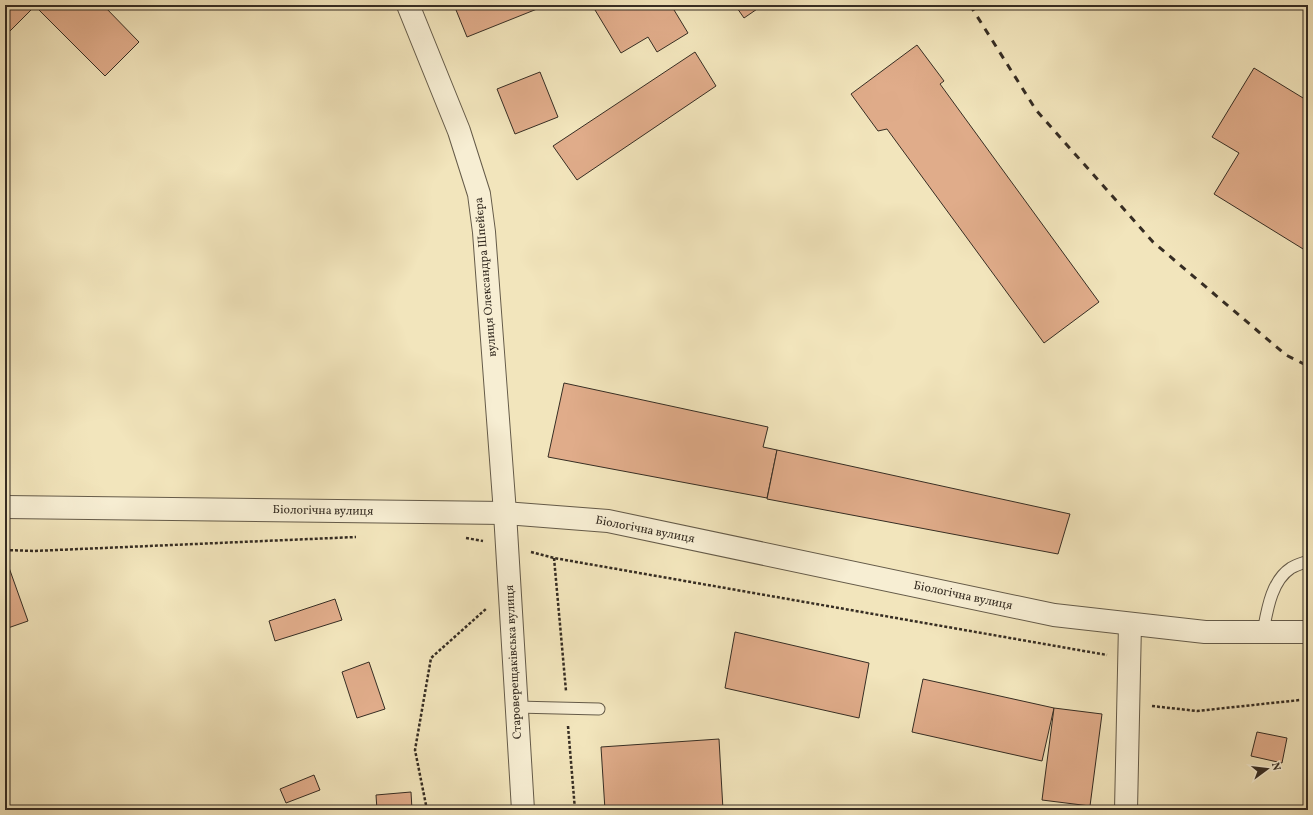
<svg xmlns="http://www.w3.org/2000/svg" width="1313" height="815" viewBox="0 0 1313 815" font-family="Vollkorn,serif">
<style>
.building{fill:#e0ac8a;stroke:#362d23}
.lines{fill:none;stroke-linecap:round;stroke-linejoin:round}
.service-casing{stroke:#655b49;stroke-width:13}
.minor-casing{stroke:#655b49;stroke-width:24}
.path{stroke:#362d23;stroke-width:2.5;stroke-dasharray:3 2;stroke-linecap:butt}
.service{stroke:#f7eed3;stroke-width:11}
.minor{stroke:#f7eed3;stroke-width:22}
.rail{stroke:#362d23;stroke-width:3;stroke-dasharray:7 7;stroke-linecap:butt}
.labels{text-anchor:middle;dominant-baseline:central;stroke-width:3;stroke-linejoin:round;paint-order:stroke}
.street-label{font-size:12px;fill:#362d23;stroke:#f7eed3}
</style>
<rect width="100%" height="100%" fill="#f2e5bc"/>
<filter id="stains"><feTurbulence type="fractalNoise" baseFrequency=".005" numOctaves="4"/><feColorMatrix values="0 0 0 0 .2 0 0 0 0 .09 0 0 0 0 .02 0 0 0 .5 -.17"/></filter>
<radialGradient id="worn" r=".72"><stop offset=".6" stop-color="#630" stop-opacity="0"/><stop offset="1" stop-color="#630" stop-opacity=".3"/></radialGradient>
<g class="building">
<path d="M7,5H103L139,42L105,76L35,6L5,36V7Z"/>
<path d="M454,5H547L467,37Z"/>
<path d="M592,5H671L688,33L657,52L648,37L621,53Z"/>
<path d="M735,5H763L744,18Z"/>
<path d="M917,45L944,81L940,84L1099,302L1044,343L887,129L878,131L851,94Z"/>
<path d="M695,52L716,86L577,180L553,146Z"/>
<path d="M1254,68L1308,101V252L1214,194L1239,153L1212,137Z"/>
<path d="M540,72L558,117L515,134L497,89Z"/>
<path d="M564,383L768,427L763,447L777,450L767,498L548,457Z"/>
<path d="M777,450L1070,514L1058,554L767,499Z"/>
<path d="M5,562H7L28,621L5,629Z"/>
<path d="M335,599L342,620L275,641L269,621Z"/>
<path d="M735,632L869,663L859,718L725,688Z"/>
<path d="M369,662L385,709L357,718L342,672Z"/>
<path d="M923,679L1054,708L1042,761L912,732Z"/>
<path d="M1054,708L1102,714L1090,806L1042,800Z"/>
<path d="M1257,732L1287,738L1282,763L1251,756Z"/>
<path d="M719,739L723,810H605L601,747Z"/>
<path d="M314,775L320,790L286,803L280,789Z"/>
<path d="M411,792L412,810H377L376,795Z"/>
</g>
<g class="lines">
<defs>
<g id="service">
<path d="M1263,632C1267,611 1271,581 1291,568C1296,565 1303,563 1308,561"/>
<path d="M516,707L599,709"/>
</g>
<g id="minor">
<path d="M408,5L459,131L479,194L484,232L505,513L523,810"/>
<path d="M5,507L505,513L608,521L1054,615L1205,632H1308"/>
<path d="M1126,810L1130,624"/>
</g>
</defs>
<use href="#service" class="service-casing"/>
<use href="#minor" class="minor-casing"/>
<g class="path">
<path d="M466,538L483,541"/>
<path d="M5,550L34,551L356,537"/>
<path d="M531,552L554,558L1107,655"/>
<path d="M554,558L566,691"/>
<path d="M1152,706L1197,711L1300,700"/>
<path d="M568,726L575,810"/>
<path d="M427,810L415,750L431,658L487,608"/>
</g>
<use href="#service" class="service"/>
<use href="#minor" class="minor"/>
<path class="rail" d="M970,5L1036,110L1153,242L1286,355L1308,366"/>
</g>
<g class="labels">
<g class="street-label">
<text transform="translate(486 277) rotate(-95)">вулиця Олександра Шпейєра</text>
<text transform="translate(323 511) rotate(1)">Біологічна вулиця</text>
<text transform="translate(645 530) rotate(11)">Біологічна вулиця</text>
<text transform="translate(963 596) rotate(12)">Біологічна вулиця</text>
<text transform="translate(514 662) rotate(-93)">Староверещаківська вулиця</text>
</g>
</g>
<rect width="1313" height="815" fill="none" stroke="#f2e5bc" stroke-width="20"/>
<rect x="6" y="6" width="1301" height="803" fill="none" stroke="#362d23" stroke-width="2"/>
<rect x="10" y="10" width="1293" height="795" fill="none" stroke="#362d23"/>
<g transform="translate(1267 769) rotate(75)" stroke="#f7eed3" stroke-width="3" paint-order="stroke">
<path d="M0-3L7 15L0 10L-7 15Z" fill="#362d23"/>
<text y="-6" font-size="11" font-weight="bold" text-anchor="middle" fill="#362d23">N</text>
</g>
<rect width="100%" height="100%" filter="url(#stains)"/>
<rect width="100%" height="100%" fill="url(#worn)"/>
</svg>
